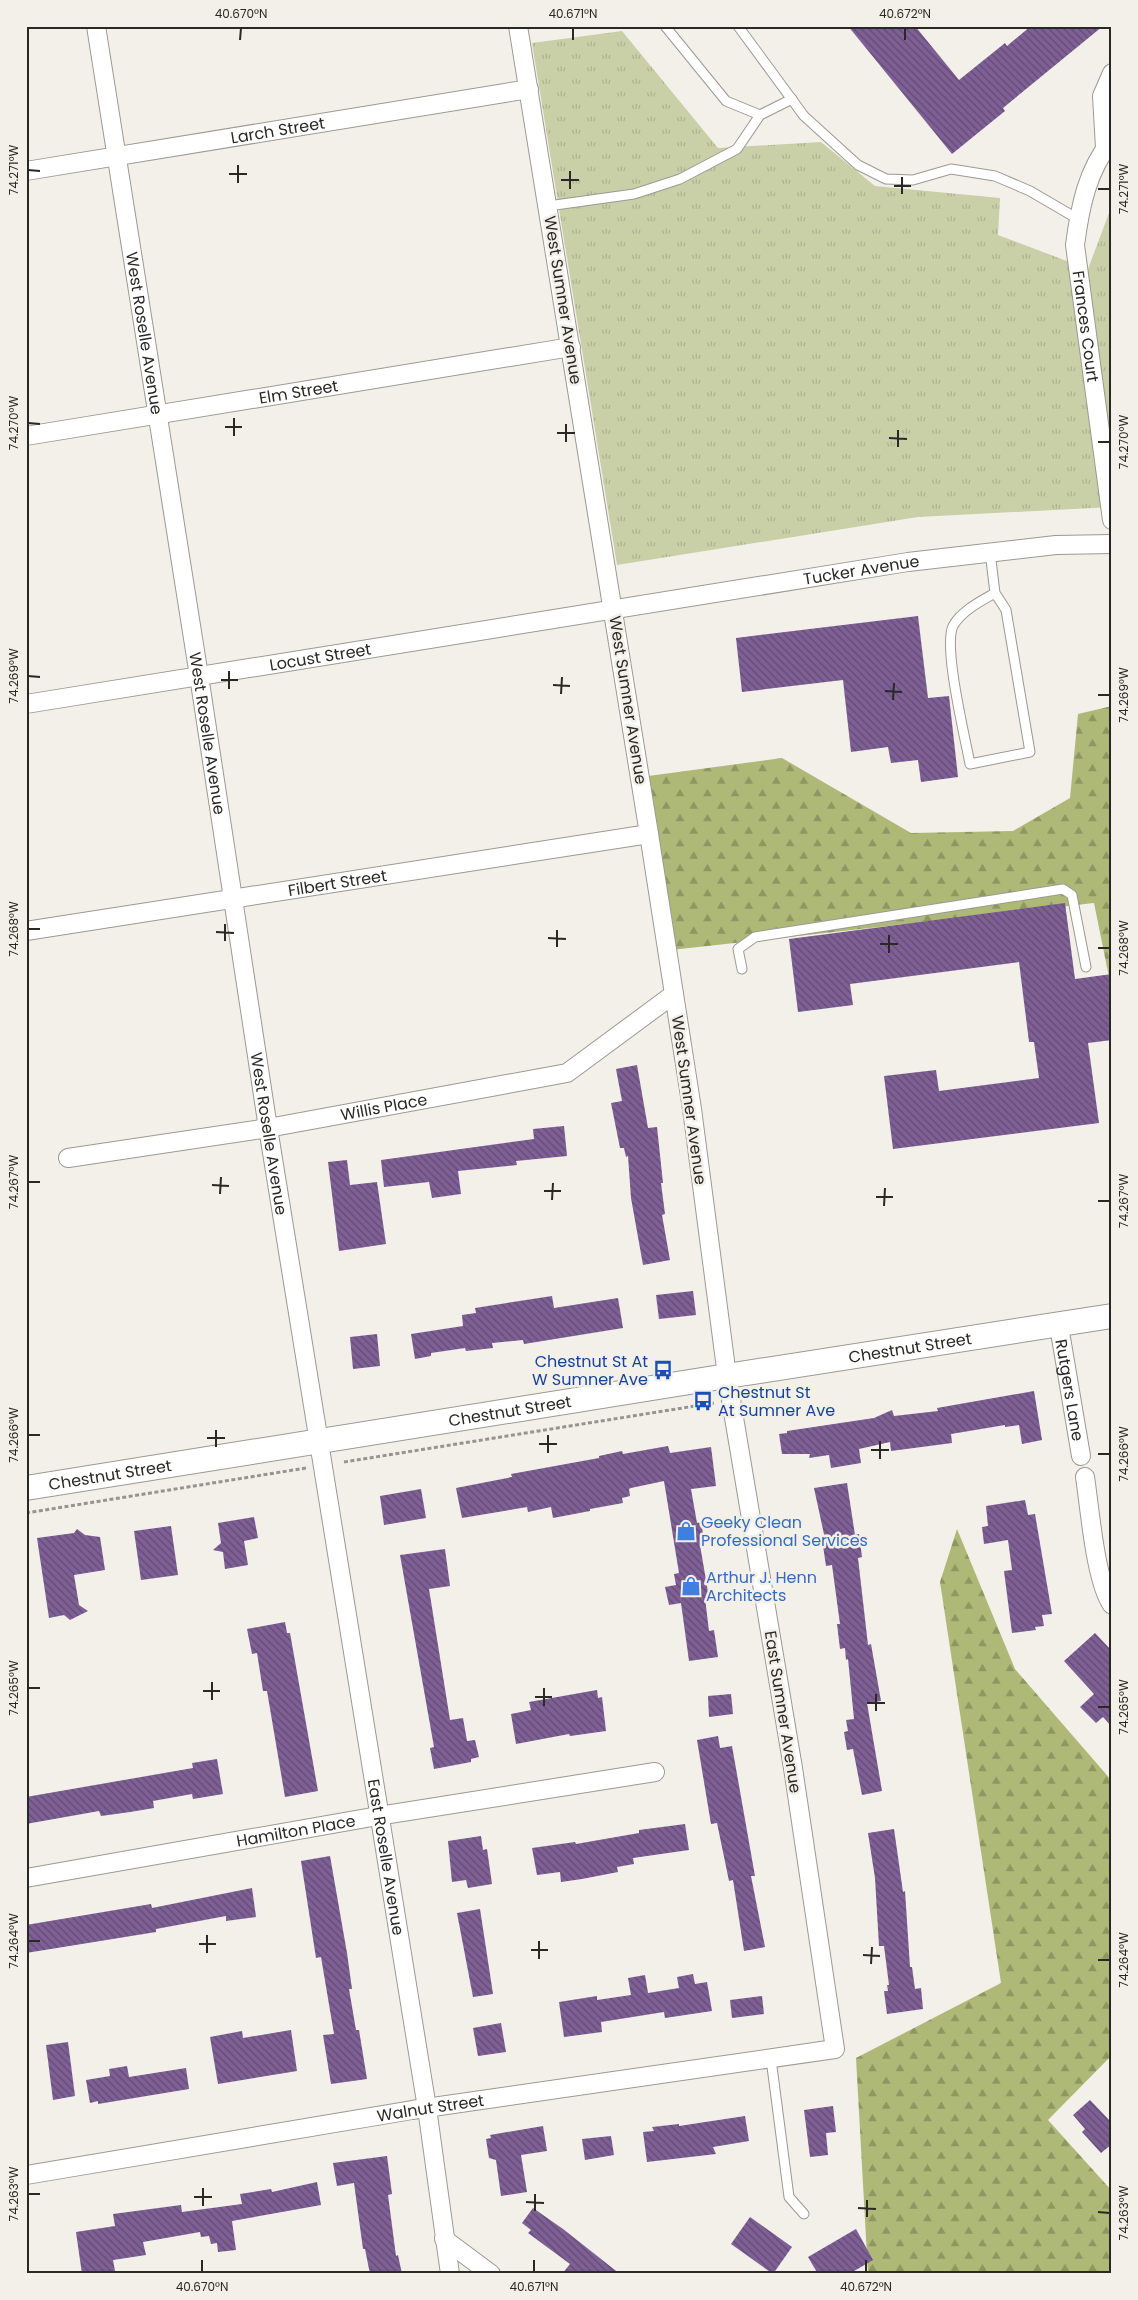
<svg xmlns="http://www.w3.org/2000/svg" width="1138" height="2300" viewBox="0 0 1138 2300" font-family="Poppins,sans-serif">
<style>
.grass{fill:url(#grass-tufts)}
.forest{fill:url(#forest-firs)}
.building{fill:url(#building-back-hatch)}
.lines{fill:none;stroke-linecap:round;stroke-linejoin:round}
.lane-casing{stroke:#9c9993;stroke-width:11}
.street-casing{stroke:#9c9993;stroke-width:20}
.secondary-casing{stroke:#9c9993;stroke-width:26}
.path{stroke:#96948f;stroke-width:3;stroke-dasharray:4 2.5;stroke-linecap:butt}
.lane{stroke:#fff;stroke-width:9}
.street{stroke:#fff;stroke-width:18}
.secondary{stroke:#fff;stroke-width:24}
.ticks{fill:none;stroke:#292825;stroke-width:2}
.labels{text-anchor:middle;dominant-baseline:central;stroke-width:5;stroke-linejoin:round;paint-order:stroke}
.street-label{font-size:16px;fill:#292825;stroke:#f3f0e9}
.transit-label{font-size:16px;fill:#164399;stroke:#f3f0e9;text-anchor:end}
.shop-label{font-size:16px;fill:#366cbe;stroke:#f3f0e9;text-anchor:start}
.neatline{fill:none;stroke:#292825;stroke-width:2}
.ticks-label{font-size:12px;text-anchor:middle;fill:#292825}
</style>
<defs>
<pattern id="grass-tufts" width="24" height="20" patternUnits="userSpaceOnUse" patternTransform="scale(1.25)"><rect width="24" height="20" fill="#c9d0a8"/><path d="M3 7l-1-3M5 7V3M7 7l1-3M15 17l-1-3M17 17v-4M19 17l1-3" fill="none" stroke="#adb390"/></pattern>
<pattern id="forest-firs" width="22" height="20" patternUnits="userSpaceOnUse" patternTransform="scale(1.25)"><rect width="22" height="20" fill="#afb977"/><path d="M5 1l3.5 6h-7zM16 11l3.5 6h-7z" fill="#8e9661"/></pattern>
<pattern id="building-back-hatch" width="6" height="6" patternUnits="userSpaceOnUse" patternTransform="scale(1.25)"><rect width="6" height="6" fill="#7e6096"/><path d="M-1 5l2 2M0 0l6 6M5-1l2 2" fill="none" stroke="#624b73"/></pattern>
</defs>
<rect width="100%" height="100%" fill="#f3f0e9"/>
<path class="grass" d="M622,31L718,148L821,142L875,186L1000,198L998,235L1088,269L1112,205V507L918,517L617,565L532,43Z"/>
<g class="forest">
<path d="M1112,706V992L1094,903L671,950L641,777L782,758L911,833L1013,831L1070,798L1078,714Z"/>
<path d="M957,1529L1015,1669L1112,1781V2055L1048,2120L1112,2191V2274H868L856,2058L1001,1983L940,1582Z"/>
</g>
<g class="building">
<path d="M848,26H915L959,80L1005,43L1007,46L1031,26H1103L1003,108L1005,111L952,154Z"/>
<path d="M918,616L928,698L949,696L958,777L921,782L918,760L891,763L888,747L851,752L843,680L742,692L736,638Z"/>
<path d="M1065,903L1075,979L1112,974V1040L1088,1043L1099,1123L893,1149L884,1076L936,1070L939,1091L1039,1078L1034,1042H1029L1019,962L850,984L853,1005L798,1012L789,939Z"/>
<path d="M637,1065L648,1128L657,1127L663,1183H661L665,1214L662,1215L670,1260L643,1265L631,1198L628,1156L626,1157L624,1148H620L611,1103L622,1101L616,1069Z"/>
<path d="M564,1126L567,1156L516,1161L517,1165L458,1171L461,1194L432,1198L429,1182L384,1187L381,1160L534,1139L533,1129Z"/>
<path d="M347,1160L350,1185L377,1182L386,1244L339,1251L328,1162Z"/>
<path d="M693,1291L696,1315L659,1319L656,1295Z"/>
<path d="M552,1296L554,1308L618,1298L623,1328L524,1344L523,1340L492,1343L493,1348L466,1351L465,1348L431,1353V1356L415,1359L411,1334L463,1326L462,1315L476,1313L475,1308Z"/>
<path d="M377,1334L380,1366L353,1369L350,1337Z"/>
<path d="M1034,1391L1042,1440L1022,1444L1019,1425L1005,1427V1425L951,1434L952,1443L891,1451L890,1442L859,1449L861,1463L831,1468L829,1455L809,1458L810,1454H782L779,1434L787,1433V1431L874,1418L892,1410L894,1416L938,1411L937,1408Z"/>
<path d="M668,1446L670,1453L711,1447L716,1486L691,1489L697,1523L701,1522L705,1544L700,1545L709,1598H705L709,1631L714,1630L718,1657L689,1661L681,1603L669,1605L665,1587L676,1585L674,1574L679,1573L664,1481L631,1488L629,1489L630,1496L622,1498L623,1503L590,1509V1511L553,1518L551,1507L528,1512L527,1507L462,1518L456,1488L512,1477L511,1474L599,1458V1456L622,1451L623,1454Z"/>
<path d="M847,1483L855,1535L859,1534L862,1557L858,1558L868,1645L871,1644L881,1701L867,1703L882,1791L862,1795L853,1749L847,1750L844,1732L848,1731L846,1720L854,1719L848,1659L846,1660L845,1648L840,1649L837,1624H840L832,1565L826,1566L822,1539H825L814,1488Z"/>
<path d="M421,1489L426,1518L384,1525L380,1496Z"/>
<path d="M1025,1500L1028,1515L1035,1514L1052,1614L1042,1615L1044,1626L1035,1627L1036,1630L1012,1633L1004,1571L1012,1570L1008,1540L984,1544L982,1527L988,1526L986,1506Z"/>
<path d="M254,1517L258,1538L244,1541L248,1565L225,1569L223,1552L213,1550L221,1543L218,1523Z"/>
<path d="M171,1526L178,1575L141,1580L134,1531Z"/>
<path d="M77,1529L85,1535L100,1537L105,1570L74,1575L79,1605L88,1611L70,1620L64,1615L49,1618L37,1538L74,1533Z"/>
<path d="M445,1549L450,1586L429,1589L450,1720L463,1718L467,1741L475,1740L479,1757L471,1759V1762L434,1769L430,1748L434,1747L400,1555Z"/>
<path d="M285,1622L287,1633H290L318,1791L285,1797L267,1691H263L257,1653L252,1654L247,1629Z"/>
<path d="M1095,1633L1112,1651V1727L1103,1717L1096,1723L1080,1707L1094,1694L1064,1661Z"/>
<path d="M597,1690L598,1698L602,1697L606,1731L570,1736L569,1734L516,1744L511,1714L531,1710L529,1702Z"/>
<path d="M731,1694L733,1714L709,1717L708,1696Z"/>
<path d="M718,1736L720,1748L732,1746L755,1876H751L765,1947L744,1951L733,1880L729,1881L717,1823L711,1824L697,1740Z"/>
<path d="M217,1759L223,1794L193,1799L192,1794L153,1801L154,1808L130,1812L101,1816L99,1811L26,1824V1797L193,1768L192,1763Z"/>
<path d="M685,1824L689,1850L633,1858L634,1864L617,1867L618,1872L582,1879L561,1882L560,1872L537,1875L532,1848L575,1842L576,1844L639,1833V1830Z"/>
<path d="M894,1829L903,1892L905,1891L910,1967H912L915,1989L921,1988L923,2009L887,2014L884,1991H888L887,1985H889L884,1946H879L875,1878L868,1833Z"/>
<path d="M481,1836L483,1850L487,1849L492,1884L468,1888L466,1880L452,1882L448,1841Z"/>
<path d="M330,1856L347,1953L352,1989H349L356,2030H359L367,2079L331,2084L323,2035L334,2034L321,1957L316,1958L301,1861Z"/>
<path d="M252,1888L256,1917L226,1921V1916L156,1929V1932L26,1953V1925L151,1904L152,1908Z"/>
<path d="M480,1909L493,1994L473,1997L457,1913Z"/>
<path d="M693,1974L695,1984L707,1982L712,2011L665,2018L664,2012L601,2022L602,2032L564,2037L559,2002L597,1996V2000L631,1995L628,1978L645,1975L648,1993L679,1988L677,1977Z"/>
<path d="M762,1996L764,2014L732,2018L730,2000Z"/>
<path d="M501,2023L506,2052L478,2056L473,2028Z"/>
<path d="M291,2030L297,2071L218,2084L210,2037L242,2031L243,2038Z"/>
<path d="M68,2042L75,2096L53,2100L46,2045Z"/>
<path d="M127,2066L129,2077L186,2068L189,2089L98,2104V2101L90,2103L86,2080L110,2076L109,2069Z"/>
<path d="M1090,2100L1112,2123V2144L1101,2153L1082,2132L1085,2129L1073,2115Z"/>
<path d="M833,2106L836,2132L826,2133L828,2155L810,2157L804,2110Z"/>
<path d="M745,2116L749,2141L713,2147L716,2154L647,2162L643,2132L654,2131L652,2127L679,2124V2126Z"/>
<path d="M543,2126L547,2151L521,2155L527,2192L501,2196L496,2160L489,2158L486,2139L491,2138L490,2135Z"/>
<path d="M611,2136L614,2155L585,2160L582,2139Z"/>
<path d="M387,2156L392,2194L388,2195L396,2256L398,2255L402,2274H370L365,2249H363L354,2183L337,2186L333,2163Z"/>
<path d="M317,2182L321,2205L232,2221L236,2250L218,2252L217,2243L211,2244L209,2236L201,2237L200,2232L143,2242L146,2255L113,2260L115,2271L82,2274L76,2232L115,2226L113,2214L181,2205L182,2212L242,2204L240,2194L271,2189L272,2192Z"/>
<path d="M533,2208L563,2229L620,2274H562L570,2264L528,2233L531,2230L522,2223Z"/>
<path d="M750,2217L792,2247L773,2274L731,2244Z"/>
<path d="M856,2229L873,2260L849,2274H818L808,2257Z"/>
</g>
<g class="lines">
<defs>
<g id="lane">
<path d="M665,26L726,101L760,115L792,99"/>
<path d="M738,26L804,116L858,165L886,179L913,180L951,169L995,176L1030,191L1078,219"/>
<path d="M548,206L634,194L680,179L737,149L760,115"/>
<path d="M990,552L995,593L1006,610L1030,752L970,764C965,737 943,647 953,626C961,611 981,601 995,593"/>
<path d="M742,969L738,949L755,937L1063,889L1072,895L1086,967"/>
<path d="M771,2059L789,2197L804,2214"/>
</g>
<g id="street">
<path id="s1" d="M96,26L199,676L268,1128L427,2108L450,2274"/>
<path id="s2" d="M1112,140C1087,170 1080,207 1075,245L1112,520"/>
<path d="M1105,148L1102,96L1112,73"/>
<path id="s3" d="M26,171L529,89"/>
<path id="s4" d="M26,436L571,347"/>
<path id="s5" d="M26,704L908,562L1056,545L1112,544"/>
<path id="s6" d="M26,931L649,834"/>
<path id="s7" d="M68,1158L268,1128L567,1073L674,994"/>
<path id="s8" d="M1059,1326L1081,1456"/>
<path d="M1085,1477C1090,1509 1095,1580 1112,1605"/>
<path id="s9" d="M26,1878L378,1816L655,1772"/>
<path id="s10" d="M26,2175L412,2110L835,2049L793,1768L727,1376L692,1109L649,834L518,26"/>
<path d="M444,2239L491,2274"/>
</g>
<g id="secondary">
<path id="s11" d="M26,1488L727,1376L1112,1316"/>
</g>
</defs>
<use href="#lane" class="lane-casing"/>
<use href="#street" class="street-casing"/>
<use href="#secondary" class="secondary-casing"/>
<g class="path">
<path d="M344,1462L714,1403"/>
<path d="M26,1513L306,1468"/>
</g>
<use href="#lane" class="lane"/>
<use href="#street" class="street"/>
<use href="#secondary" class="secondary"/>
</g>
<path class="ticks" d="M240,40L241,28M573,40V28M905,40V28M28,170L40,171M229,174H247M561,180H579M238,183V165M894,186H911M570,189V171M1098,189H1110M902,194V177M28,423L40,424M225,427H242M557,433H575M234,436V418M889,438L907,439M566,442V424M1098,442H1110M898,447V430M28,676L40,677M221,680H238M553,685L570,686M229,689V671M885,691L902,692M561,694L562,677M1098,695H1110M893,700L894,683M28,929H40M216,932L234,933M548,938L566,939M225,941V924M880,944H898M557,947V930M1098,948H1110M889,953V935M28,1182H40M212,1185L229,1186M544,1191H561M220,1194L221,1177M876,1197H893M552,1200L553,1183M1098,1201H1110M884,1206L885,1188M28,1435H40M207,1438H225M539,1444H557M216,1447V1430M871,1450H889M548,1453V1435M1098,1454H1110M880,1459V1441M28,1688H40M203,1691H220M535,1697H552M212,1700V1682M867,1703H885M544,1706V1688M1098,1707H1110M876,1711V1694M28,1941H40M199,1944H216M531,1950H548M207,1953V1935M863,1955L880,1956M539,1959V1941M1098,1960H1110M871,1964L872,1947M28,2194H40M194,2197H212M526,2202L544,2203M203,2206V2188M858,2208L876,2209M535,2211V2194M1098,2212L1110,2213M867,2217V2200M202,2272V2260M534,2272V2260M866,2272V2260"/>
<defs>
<symbol id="bus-bare" viewBox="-9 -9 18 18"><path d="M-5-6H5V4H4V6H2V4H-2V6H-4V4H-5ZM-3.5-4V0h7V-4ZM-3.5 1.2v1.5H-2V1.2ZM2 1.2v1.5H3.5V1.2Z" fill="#1a4fb4" stroke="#f3f0e9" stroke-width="2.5" paint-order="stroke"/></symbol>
<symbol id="shop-bare" viewBox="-9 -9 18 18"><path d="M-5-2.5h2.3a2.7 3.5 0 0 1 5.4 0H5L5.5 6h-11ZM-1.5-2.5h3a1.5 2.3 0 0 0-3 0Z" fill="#3f7fe0" stroke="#f3f0e9" stroke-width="2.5" paint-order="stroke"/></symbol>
</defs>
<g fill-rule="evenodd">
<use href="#bus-bare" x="649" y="1356" width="28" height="28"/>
<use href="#bus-bare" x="689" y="1387" width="28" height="28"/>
<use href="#shop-bare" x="672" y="1517" width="28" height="28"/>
<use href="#shop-bare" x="677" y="1572" width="28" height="28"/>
</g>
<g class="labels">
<g class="street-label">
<text stroke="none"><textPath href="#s3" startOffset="255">Larch Street</textPath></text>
<text transform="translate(563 300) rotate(81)">West Sumner Avenue</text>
<text stroke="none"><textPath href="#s2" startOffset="195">Frances Court</textPath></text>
<text stroke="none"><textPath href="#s1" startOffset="311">West Roselle Avenue</textPath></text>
<text stroke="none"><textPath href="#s4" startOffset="276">Elm Street</textPath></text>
<text stroke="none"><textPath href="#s5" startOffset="846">Tucker Avenue</textPath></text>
<text stroke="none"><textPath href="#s5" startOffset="298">Locust Street</textPath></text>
<text transform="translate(628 700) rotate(81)">West Sumner Avenue</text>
<text stroke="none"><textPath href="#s1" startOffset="716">West Roselle Avenue</textPath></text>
<text stroke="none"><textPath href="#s6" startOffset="315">Filbert Street</textPath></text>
<text transform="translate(689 1100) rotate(82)">West Sumner Avenue</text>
<text stroke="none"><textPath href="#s7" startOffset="320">Willis Place</textPath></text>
<text stroke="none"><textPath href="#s1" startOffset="1121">West Roselle Avenue</textPath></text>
<text stroke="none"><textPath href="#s11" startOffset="895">Chestnut Street</textPath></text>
<text stroke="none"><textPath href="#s8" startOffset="65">Rutgers Lane</textPath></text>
<text stroke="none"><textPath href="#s11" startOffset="490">Chestnut Street</textPath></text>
<text stroke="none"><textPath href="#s11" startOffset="85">Chestnut Street</textPath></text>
<text transform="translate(783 1712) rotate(81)">East Sumner Avenue</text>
<text stroke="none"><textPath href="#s9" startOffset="274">Hamilton Place</textPath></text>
<text stroke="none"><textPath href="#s1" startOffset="1854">East Roselle Avenue</textPath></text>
<text stroke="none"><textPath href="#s10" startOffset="410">Walnut Street</textPath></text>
</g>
<g class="transit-label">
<text x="648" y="1361">Chestnut St At<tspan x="648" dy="18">W Sumner Ave</tspan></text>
<text x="718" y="1392" text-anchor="start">Chestnut St<tspan x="718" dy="18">At Sumner Ave</tspan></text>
</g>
<g class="shop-label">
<text x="701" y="1522">Geeky Clean<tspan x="701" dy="18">Professional Services</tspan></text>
<text x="706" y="1577">Arthur J. Henn<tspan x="706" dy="18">Architects</tspan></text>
</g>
</g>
<rect width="1138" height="2300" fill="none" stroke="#f3f0e9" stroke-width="55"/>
<rect x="28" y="28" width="1082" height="2244" class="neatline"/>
<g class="ticks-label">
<text x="241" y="18">40.670°N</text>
<text x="573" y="18">40.671°N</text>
<text x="905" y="18">40.672°N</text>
<text transform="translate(14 170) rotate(-90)" y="4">74.271°W</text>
<text transform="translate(1124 189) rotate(-90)" y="4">74.271°W</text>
<text transform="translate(14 423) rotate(-90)" y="4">74.270°W</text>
<text transform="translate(1124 442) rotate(-90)" y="4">74.270°W</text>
<text transform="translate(14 676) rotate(-90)" y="4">74.269°W</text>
<text transform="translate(1124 695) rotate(-90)" y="4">74.269°W</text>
<text transform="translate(14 929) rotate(-90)" y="4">74.268°W</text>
<text transform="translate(1124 948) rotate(-90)" y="4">74.268°W</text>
<text transform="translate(14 1182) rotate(-90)" y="4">74.267°W</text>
<text transform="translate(1124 1201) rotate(-90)" y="4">74.267°W</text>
<text transform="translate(14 1435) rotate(-90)" y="4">74.266°W</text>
<text transform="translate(1124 1454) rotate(-90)" y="4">74.266°W</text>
<text transform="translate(14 1688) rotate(-90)" y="4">74.265°W</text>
<text transform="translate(1124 1707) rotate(-90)" y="4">74.265°W</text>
<text transform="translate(14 1941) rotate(-90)" y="4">74.264°W</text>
<text transform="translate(1124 1960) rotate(-90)" y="4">74.264°W</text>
<text transform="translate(14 2194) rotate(-90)" y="4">74.263°W</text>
<text transform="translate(1124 2213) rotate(-90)" y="4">74.263°W</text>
<text x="202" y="2291">40.670°N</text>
<text x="534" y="2291">40.671°N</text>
<text x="866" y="2291">40.672°N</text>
</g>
</svg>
